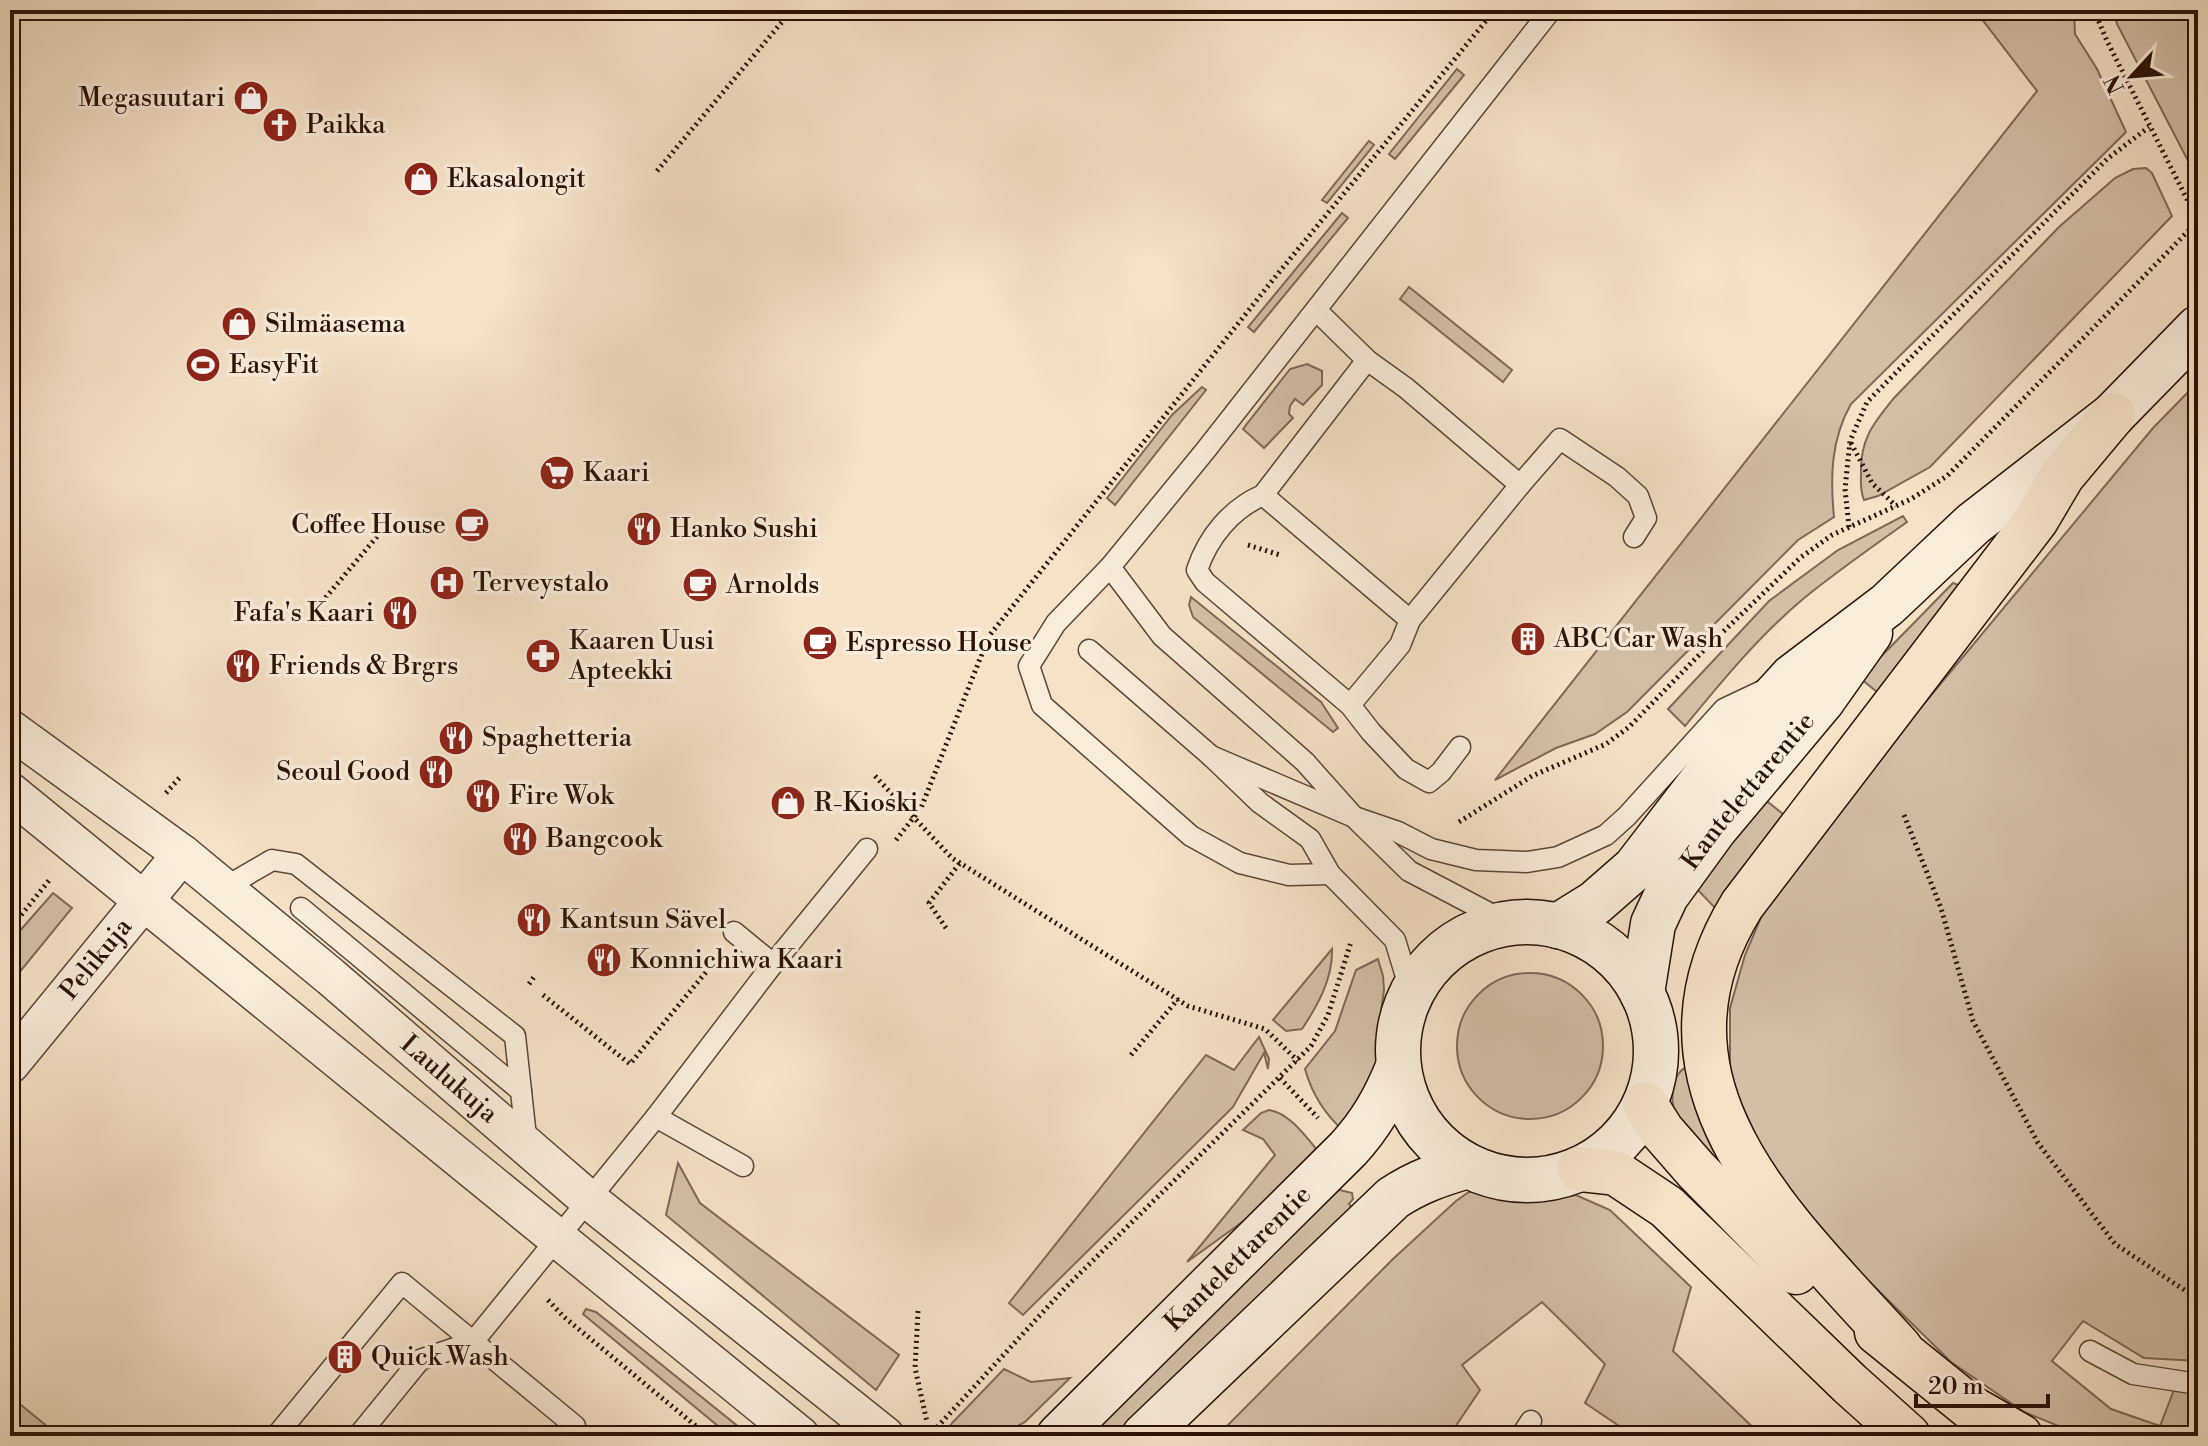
<svg xmlns="http://www.w3.org/2000/svg" width="2208" height="1446" viewBox="0 0 2208 1446" font-family="'Libre Bodoni',serif">
<style>
.green{fill:#d2bfa6;stroke:#7e6856;stroke-width:2}
.lines{fill:none;stroke-linecap:round;stroke-linejoin:round}
.lane-casing{stroke:#5c4636;stroke-width:23}
.street-casing{stroke:#5c4636;stroke-width:41}
.secondary-casing{stroke:#291206;stroke-width:47}
.highway-casing{stroke:#291206;stroke-width:47}
.path{stroke:#291206;stroke-width:5;stroke-dasharray:2 4;stroke-linecap:butt}
.lane{stroke:#f8ecdb;stroke-width:20}
.street{stroke:#f8ecdb;stroke-width:38}
.secondary{stroke:#f8ecdb;stroke-width:44}
.highway{stroke:#f5e2c7;stroke-width:44}
.path-bridge{stroke:#291206;stroke-width:5;stroke-dasharray:2 4;stroke-linecap:butt}
.labels{text-anchor:middle;dominant-baseline:central;stroke-width:7;stroke-linejoin:round;paint-order:stroke}
.poi-label{font-size:26px;fill:#291206;stroke:#f8ecdb;text-anchor:start}
.street-label{font-size:26px;fill:#291206;stroke:#f8ecdb}
</style>
<rect width="100%" height="100%" fill="#f5e2c7"/>
<filter id="stains"><feTurbulence type="fractalNoise" baseFrequency=".0025" numOctaves="4"/><feColorMatrix values="0 0 0 0 .2 0 0 0 0 .09 0 0 0 0 .02 0 0 0 .5 -.17"/></filter>
<radialGradient id="worn" r=".72"><stop offset=".6" stop-color="#630" stop-opacity="0"/><stop offset="1" stop-color="#630" stop-opacity=".3"/></radialGradient>
<g class="green">
<path d="M1975,10H2074L2075,34L2097,69L2126,132L1851,404C1831,439 1830,477 1834,517L1798,540L1627,712L1595,734L1556,748L1495,780L2037,91Z"/>
<path d="M2113,10H2183L2198,33V180L2117,24Z"/>
<path d="M1457,69L1464,75L1395,159L1389,154Z"/>
<path d="M1369,141L1374,145L1327,203L1322,200Z"/>
<path d="M2146,168L2152,173L2172,216L1930,467L1878,496L1864,500C1860,491 1861,483 1861,474C1860,439 1873,424 1894,398L2059,227L2115,178L2133,169Z"/>
<path d="M1342,213L1348,218L1254,332L1248,327Z"/>
<path d="M1409,287L1512,370L1503,382L1400,299Z"/>
<path d="M1307,364L1322,371V385L1303,405L1295,399L1290,406L1289,414L1293,418L1264,448L1243,429L1290,369Z"/>
<path d="M2198,382V1361L2144,1358L2083,1321L2052,1361L2111,1409L2160,1426L2174,1390H2198V1436H2083L2024,1412L1951,1362L1826,1239L1773,1173L1730,1079V1008L1745,955L1768,901L1811,840L2153,428Z"/>
<path d="M1202,387L1206,390L1115,505L1107,498L1172,415Z"/>
<path d="M1903,516L1907,522C1872,547 1836,572 1803,599C1758,637 1722,681 1685,726L1668,709L1769,601L1838,550Z"/>
<path d="M1953,583L1961,586L1877,692L1860,678Z"/>
<path d="M1191,597L1321,702L1338,728L1333,732L1193,617L1189,605Z"/>
<path d="M1763,798L1783,814L1717,910L1695,887Z"/>
<path d="M53,893L72,908L10,984V942Z"/>
<path d="M1332,949C1333,978 1318,1005 1302,1029L1286,1031L1273,1020Z"/>
<path d="M1378,959L1383,976L1384,990L1377,1042V1072L1345,1132C1325,1115 1312,1094 1305,1069L1335,1031L1356,970Z"/>
<circle cx="1530" cy="1046" r="73"/>
<path d="M1259,1037L1269,1059L1268,1069L1264,1053L1233,1107L1023,1315L1009,1303L1206,1055L1234,1070Z"/>
<path d="M1691,1065L1741,1188C1728,1175 1685,1138 1679,1125C1670,1105 1667,1073 1691,1065Z"/>
<path d="M1269,1110C1291,1113 1308,1140 1322,1156L1285,1191L1187,1262L1275,1155L1263,1139L1243,1130L1261,1113Z"/>
<path d="M678,1163L700,1203L899,1355L876,1390L666,1215Z"/>
<path d="M1340,1190L1352,1193L1353,1199L1349,1204L1356,1213L1123,1436H1083L1335,1191Z"/>
<path d="M1482,1191L1542,1201L1576,1195L1610,1210L1691,1287L1673,1351L1762,1436H1634L1585,1403L1605,1364L1542,1302L1462,1365L1480,1390L1449,1436H1217L1393,1259L1456,1201L1469,1192Z"/>
<path d="M586,1309L596,1312L750,1436H730L583,1314Z"/>
<path d="M1004,1369L1031,1382L1070,1378L1025,1422L999,1436H944L952,1423Z"/>
<path d="M10,1396L59,1436H10Z"/>
</g>
<g class="lines">
<defs>
<g id="lane">
<path d="M1317,311L1367,360L1406,388L1520,485L1410,620L1400,645L1350,705"/>
<path d="M1367,360L1263,495C1231,509 1208,537 1197,570L1205,582L1350,705L1371,732L1406,769L1429,782L1441,772L1460,747"/>
<path d="M1520,485L1560,439L1617,477L1638,496L1646,518L1634,537"/>
<path d="M1263,495L1410,620"/>
<path d="M1110,567L1162,636L1305,762L1354,817L1409,871L1508,923"/>
<path d="M1089,650L1211,756L1260,803L1310,839L1330,874L1395,940L1411,993"/>
<path d="M1211,756L1354,817L1398,832L1431,849L1476,860L1527,862L1558,857L1606,835L1627,816L1724,709L1762,691"/>
<path d="M1330,874L1289,875L1240,863L1191,836L1042,705L1029,666L1056,623L1110,567L1205,451L1551,10"/>
<path d="M224,888L272,860L296,864L515,1036L527,1146"/>
<path d="M301,908L521,1091"/>
<path d="M734,932L773,964"/>
<path d="M656,1117L743,1166"/>
<path d="M2090,1351L2133,1374L2198,1384"/>
<path d="M276,1436L402,1283L575,1426L566,1436"/>
<path d="M358,1436L420,1360L473,1342L656,1117L773,964L867,849"/>
<path d="M1521,1436L1531,1421"/>
</g>
<g id="street">
<path id="s1" d="M10,729L182,854L331,977L589,1200L885,1436"/>
<path d="M10,792L800,1436"/>
<path id="s2" d="M10,1064L182,854"/>
</g>
<g id="secondary">
<circle cx="1527" cy="1051" r="129"/>
<path d="M1558,926L1595,903L1635,868L1728,747L1792,677L1887,605L1973,524L2113,415L2198,328"/>
<path id="s3" d="M1642,993L1653,924L1666,896L1714,830L1822,701L1870,633"/>
<path id="s4" d="M1059,1436L1348,1149C1371,1124 1385,1099 1398,1067"/>
<path d="M1144,1436L1393,1198C1417,1182 1440,1174 1468,1166"/>
</g>
<g id="highway">
<path d="M1645,1104L1662,1131L1696,1170L1796,1272"/>
<path d="M1579,1169L1616,1173L1667,1207L1850,1384L1908,1436"/>
<path d="M1877,1332L1971,1408L2020,1436"/>
<path d="M1900,1348C1787,1223 1631,1085 1742,905L2036,520L2062,476L2113,415"/>
</g>
</defs>
<use href="#lane" class="lane-casing"/>
<use href="#street" class="street-casing"/>
<use href="#secondary" class="secondary-casing"/>
<use href="#highway" class="highway-casing"/>
<g class="path">
<path d="M2094,10L2107,41L2198,221"/>
<path d="M657,171L792,10"/>
<path d="M1851,443L1872,483L1896,506"/>
<path d="M1849,527L1845,489L1850,441L1867,402L2107,159L2149,127"/>
<path d="M1248,545L1280,555"/>
<path d="M310,616L386,526"/>
<path d="M875,776L952,858L1188,1006L1265,1029L1298,1061"/>
<path d="M166,793L181,776"/>
<path d="M1904,815L1941,908L1973,1021L2038,1143L2115,1244L2198,1299"/>
<path d="M1459,822L1532,776L1606,744L1629,727L1700,654L1800,558L1832,535L1911,499L1947,476L2108,313"/>
<path d="M896,840L921,808L989,636L1276,276L1495,10"/>
<path d="M946,928L929,903L960,863"/>
<path d="M10,929L51,878"/>
<path d="M529,984L534,977"/>
<path d="M543,995L630,1064L711,966L718,961"/>
<path d="M1131,1055L1178,999"/>
<path d="M1280,1078L1318,1118"/>
<path d="M548,1300L564,1317L708,1436"/>
<path d="M918,1311L915,1368L927,1422"/>
<path d="M929,1436L1065,1288L1311,1046L1328,1015L1351,942"/>
</g>
<use href="#lane" class="lane"/>
<use href="#street" class="street"/>
<use href="#secondary" class="secondary"/>
<use href="#highway" class="highway"/>
<path class="path-bridge" d="M2108,313L2198,221"/>
</g>
<defs>
<symbol id="shop-disc" viewBox="-11 -11 22 22"><circle r="9.5" fill="#8f2418" stroke="#f8ecdb"/><path d="M-5-2.5h2.3a2.7 3.5 0 0 1 5.4 0H5L5.5 6h-11ZM-1.5-2.5h3a1.5 2.3 0 0 0-3 0Z" fill="#fff"/></symbol>
<symbol id="church-disc" viewBox="-11 -11 22 22"><circle r="9.5" fill="#8f2418" stroke="#f8ecdb"/><path d="M-1.2-6h2.4v3.5h3.3v2.4h-3.3V6h-2.4V-.1h-3.3v-2.4h3.3Z" fill="#fff"/></symbol>
<symbol id="stadium-disc" viewBox="-11 -11 22 22"><circle r="9.5" fill="#8f2418" stroke="#f8ecdb"/><path d="M0-5a6.5 5 0 1 0 0 10a6.5 5 0 1 0 0-10ZM-3.5-1.8h7v3.6h-7Z" fill="#fff"/></symbol>
<symbol id="supermarket-disc" viewBox="-11 -11 22 22"><circle r="9.5" fill="#8f2418" stroke="#f8ecdb"/><path d="M-6-5.5h2.5l.6 2H6L4.5 2H-2.5L-4.4-4H-6ZM-1.5 3.2a1.3 1.3 0 1 0 .1 0ZM3 3.2a1.3 1.3 0 1 0 .1 0Z" fill="#fff"/></symbol>
<symbol id="cafe-disc" viewBox="-11 -11 22 22"><circle r="9.5" fill="#8f2418" stroke="#f8ecdb"/><path d="M-5.5-4.5H6V0H3Q3 3.5 0 3.5H-2.5Q-5.5 3.5-5.5 0ZM3-3.2v2h1.7v-2ZM-6 4.5H4V6H-6Z" fill="#fff"/></symbol>
<symbol id="restaurant-disc" viewBox="-11 -11 22 22"><circle r="9.5" fill="#8f2418" stroke="#f8ecdb"/><path d="M-5-6h1v4h1v-4h1v4h1v-4h1v5L-1.5 .5V6h-2V.5L-5-1ZM5-6V6H3V1.5H1.5Q1.5-4 5-6Z" fill="#fff"/></symbol>
<symbol id="hospital-disc" viewBox="-11 -11 22 22"><circle r="9.5" fill="#8f2418" stroke="#f8ecdb"/><path d="M-5-5h3v3.5h4V-5h3V5h-3V1.5h-4V5h-3Z" fill="#fff"/></symbol>
<symbol id="building-disc" viewBox="-11 -11 22 22"><circle r="9.5" fill="#8f2418" stroke="#f8ecdb"/><path d="M-4-6H4V6H1V3H-1V6H-4ZM-2.5-4.3h1.7v1.8h-1.7ZM.8-4.3h1.7v1.8H.8ZM-2.5-1h1.7V.8h-1.7ZM.8-1h1.7V.8H.8Z" fill="#fff"/></symbol>
<symbol id="pharmacy-disc" viewBox="-11 -11 22 22"><circle r="9.5" fill="#8f2418" stroke="#f8ecdb"/><path d="M-2-6h4v4h4v4h-4v4h-4v-4h-4v-4h4Z" fill="#fff"/></symbol>
</defs>
<g fill-rule="evenodd">
<use href="#shop-disc" x="231" y="78" width="40" height="40"/>
<use href="#church-disc" x="260" y="105" width="40" height="40"/>
<use href="#shop-disc" x="401" y="159" width="40" height="40"/>
<use href="#shop-disc" x="219" y="304" width="40" height="40"/>
<use href="#stadium-disc" x="183" y="345" width="40" height="40"/>
<use href="#supermarket-disc" x="537" y="453" width="40" height="40"/>
<use href="#cafe-disc" x="452" y="505" width="40" height="40"/>
<use href="#restaurant-disc" x="624" y="509" width="40" height="40"/>
<use href="#hospital-disc" x="427" y="563" width="40" height="40"/>
<use href="#cafe-disc" x="680" y="565" width="40" height="40"/>
<use href="#restaurant-disc" x="380" y="593" width="40" height="40"/>
<use href="#building-disc" x="1508" y="619" width="40" height="40"/>
<use href="#cafe-disc" x="800" y="623" width="40" height="40"/>
<use href="#pharmacy-disc" x="523" y="636" width="40" height="40"/>
<use href="#restaurant-disc" x="223" y="646" width="40" height="40"/>
<use href="#restaurant-disc" x="436" y="718" width="40" height="40"/>
<use href="#restaurant-disc" x="416" y="752" width="40" height="40"/>
<use href="#restaurant-disc" x="463" y="776" width="40" height="40"/>
<use href="#shop-disc" x="768" y="783" width="40" height="40"/>
<use href="#restaurant-disc" x="500" y="819" width="40" height="40"/>
<use href="#restaurant-disc" x="514" y="900" width="40" height="40"/>
<use href="#restaurant-disc" x="584" y="940" width="40" height="40"/>
<use href="#building-disc" x="325" y="1337" width="40" height="40"/>
</g>
<g class="labels">
<g class="poi-label">
<text x="225" y="98" text-anchor="end">Megasuutari</text>
<text x="306" y="125">Paikka</text>
<text x="447" y="179">Ekasalongit</text>
<text x="265" y="324">Silmäasema</text>
<text x="229" y="365">EasyFit</text>
<text x="583" y="473">Kaari</text>
<text x="446" y="525" text-anchor="end">Coffee House</text>
<text x="670" y="529">Hanko Sushi</text>
<text x="473" y="583">Terveystalo</text>
<text x="726" y="585">Arnolds</text>
<text x="374" y="613" text-anchor="end">Fafa's Kaari</text>
<text x="1554" y="639">ABC Car Wash</text>
<text x="569" y="641">Kaaren Uusi<tspan x="569" dy="30">Apteekki</tspan></text>
<text x="846" y="643">Espresso House</text>
<text x="269" y="666">Friends &amp; Brgrs</text>
<text x="482" y="738">Spaghetteria</text>
<text x="410" y="772" text-anchor="end">Seoul Good</text>
<text x="509" y="796">Fire Wok</text>
<text x="814" y="803">R-Kioski</text>
<text x="546" y="839">Bangcook</text>
<text x="560" y="920">Kantsun Sävel</text>
<text x="630" y="960">Konnichiwa Kaari</text>
<text x="371" y="1357">Quick Wash</text>
</g>
<g class="street-label">
<text stroke="none"><textPath href="#s3" startOffset="234">Kantelettarentie</textPath></text>
<text stroke="none"><textPath href="#s2" startOffset="136">Pelikuja</textPath></text>
<text stroke="none"><textPath href="#s1" startOffset="562">Laulukuja</textPath></text>
<text stroke="none"><textPath href="#s4" startOffset="252">Kantelettarentie</textPath></text>
</g>
</g>
<rect width="2208" height="1446" fill="none" stroke="#f5e2c7" stroke-width="40"/>
<rect x="12" y="12" width="2184" height="1422" fill="none" stroke="#291206" stroke-width="4"/>
<rect x="20" y="20" width="2168" height="1406" fill="none" stroke="#291206" stroke-width="2"/>
<g transform="translate(2132 76) rotate(244)" stroke="#f8ecdb" stroke-width="6" paint-order="stroke">
<path d="M0-6L14 30L0 20L-14 30Z" fill="#291206"/>
<text y="-12" font-size="22" font-weight="bold" text-anchor="middle" fill="#291206">N</text>
</g>
<path d="M1916 1394v12h132v-12" fill="none" stroke="#291206" stroke-width="4"/>
<text x="1928" y="1394" font-size="24" fill="#291206" stroke="#f8ecdb" stroke-width="6" paint-order="stroke">20 m</text>
<rect width="100%" height="100%" filter="url(#stains)"/>
<rect width="100%" height="100%" fill="url(#worn)"/>
</svg>
